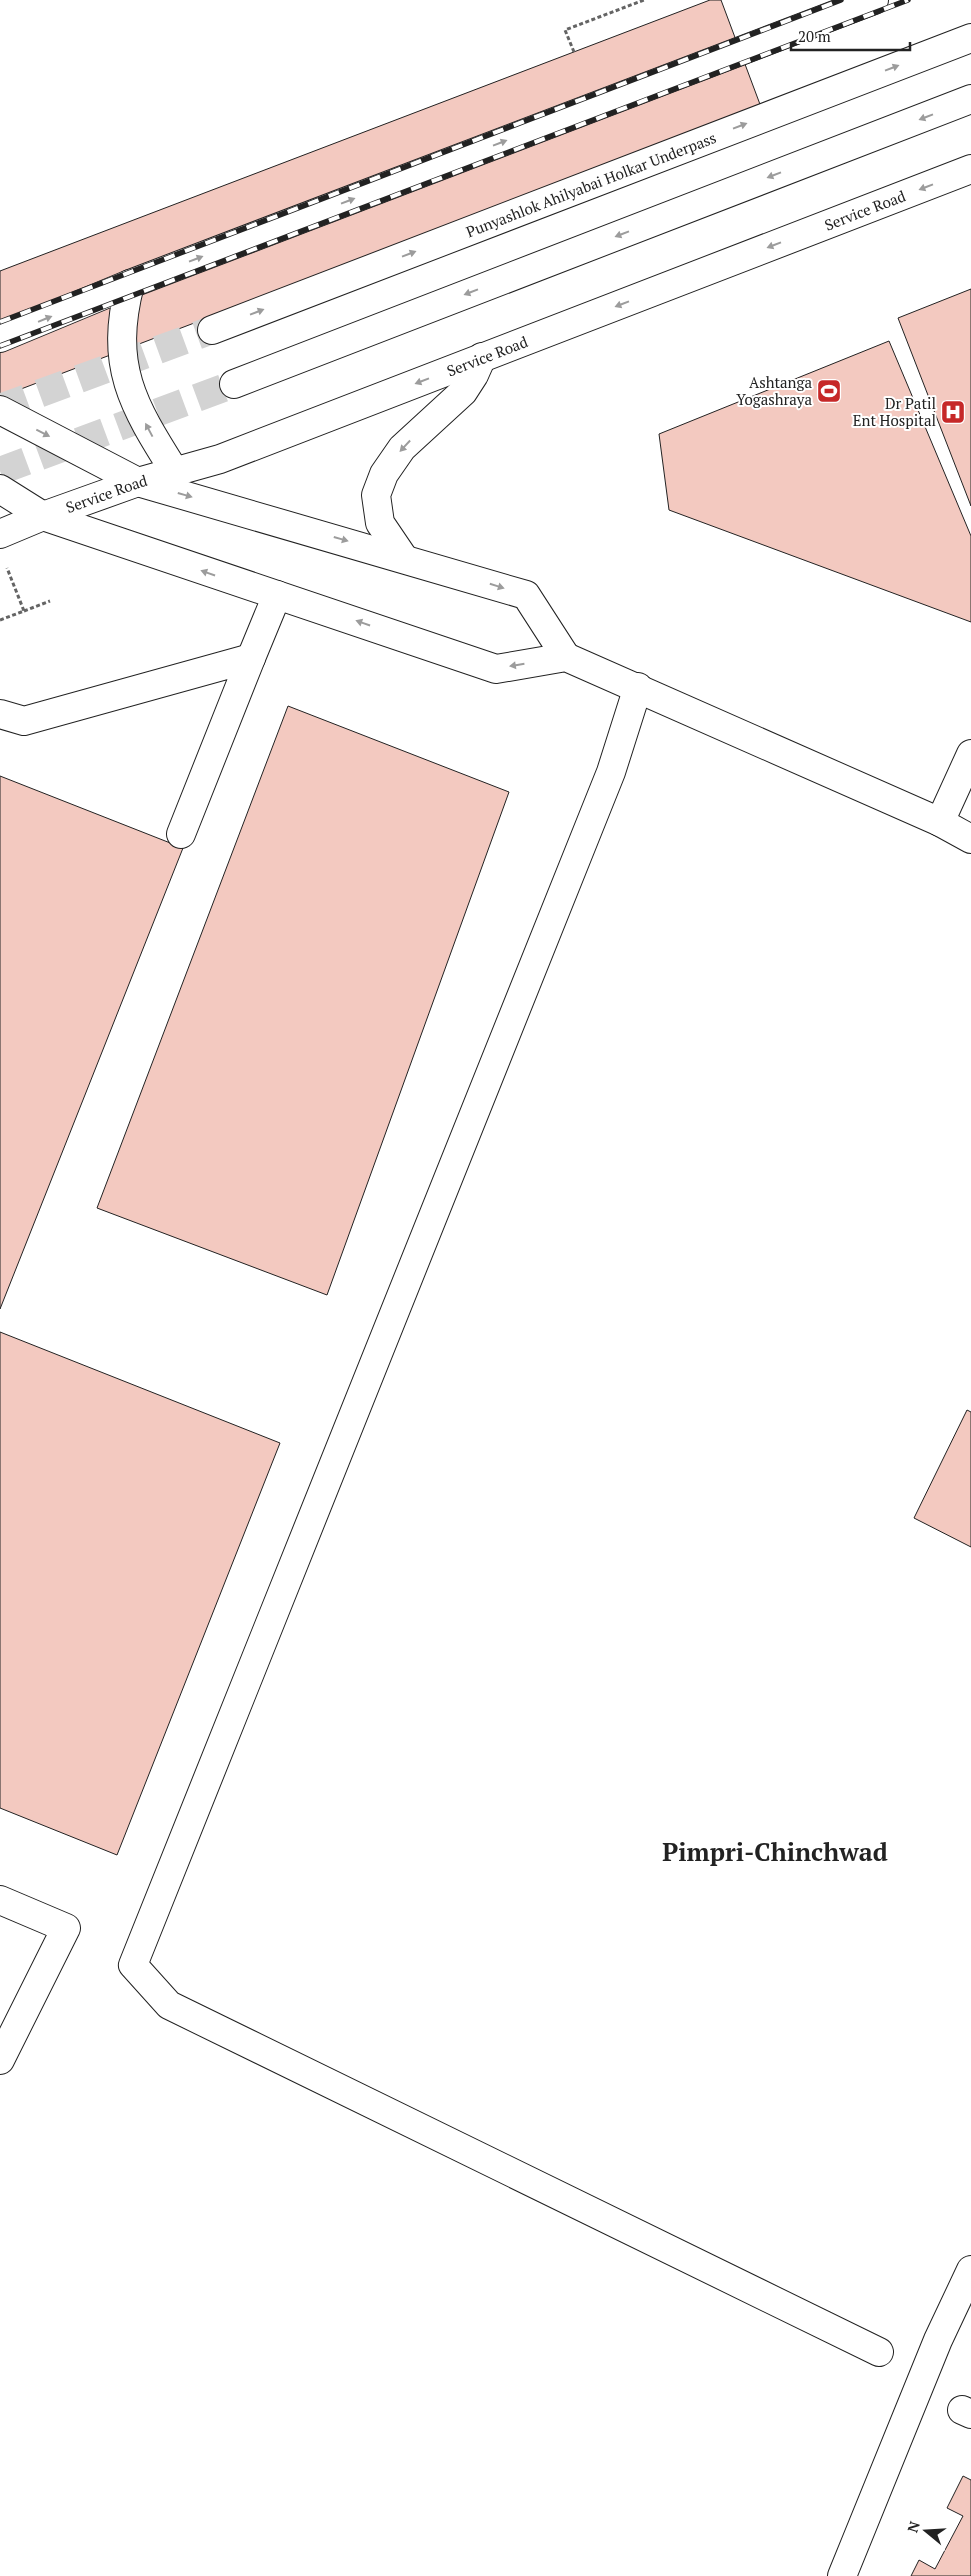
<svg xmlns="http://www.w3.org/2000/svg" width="971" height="2576" viewBox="0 0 971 2576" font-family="'PT Serif',serif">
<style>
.building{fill:#f3c9c0;stroke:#222}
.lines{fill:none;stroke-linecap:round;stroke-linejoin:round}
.highway-tunnel{stroke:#d3d3d3;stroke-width:28;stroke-dasharray:28 14;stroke-linecap:butt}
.minor-casing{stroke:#222;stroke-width:30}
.major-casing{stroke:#222;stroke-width:30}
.highway-casing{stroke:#222;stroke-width:30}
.path{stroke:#646464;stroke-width:3;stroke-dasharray:4 2.5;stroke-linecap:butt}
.minor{stroke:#fff;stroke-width:28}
.major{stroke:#fff;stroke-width:28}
.highway{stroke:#fff;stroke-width:28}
.rail-casing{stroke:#222;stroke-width:5.5}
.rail{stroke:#fff;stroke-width:4;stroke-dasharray:11;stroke-linecap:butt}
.oneway{fill:#9c9c9c}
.labels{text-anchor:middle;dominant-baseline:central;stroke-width:4;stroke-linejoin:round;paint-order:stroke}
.street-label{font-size:15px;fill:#222;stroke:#fff}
.poi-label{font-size:15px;fill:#222;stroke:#fff;text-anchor:end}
.town-label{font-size:25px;font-weight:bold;fill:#222;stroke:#fff}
</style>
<rect width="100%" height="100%" fill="#fff"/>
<g class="building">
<path d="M710,0H721L761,107L0,397V271Z"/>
<path d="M971,289V506L898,318Z"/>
<path d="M889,341L971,536V622L669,510L659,434Z"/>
<path d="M288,706L509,792L327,1295L97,1208Z"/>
<path d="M0,776L183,848L0,1309Z"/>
<path d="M0,1332L280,1443L117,1855L0,1808Z"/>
<path d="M967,1410L971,1412V1547L914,1518Z"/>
<path d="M963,2476L971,2480V2576H911L919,2560L935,2569L963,2516L947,2508Z"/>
</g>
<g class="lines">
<g class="highway-tunnel">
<path d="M0,408L212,330"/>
<path d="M0,471L234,384"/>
</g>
<defs>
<g id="minor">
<path d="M251,658L277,595"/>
<path d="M638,687L611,772L133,1965L169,2005L879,2352"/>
<path d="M0,714L24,721L251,658L181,834"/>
<path d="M940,822L971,754"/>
<path d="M0,1900L66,1928L0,2060"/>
<path d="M962,2410L971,2414"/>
<path d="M842,2576L938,2340L971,2270"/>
</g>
<g id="major">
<path d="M130,284C109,366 132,404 175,472"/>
<path d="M0,338L130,284L874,0"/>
<path d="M0,410L138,482L526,595L566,657"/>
<path d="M0,489L43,516L496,669L566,657L940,822L971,839"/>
<path id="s1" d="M0,534L43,516L138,482L220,459L971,169"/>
<path d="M403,557L380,523L376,495L384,474L402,448L463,392L474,375L482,357"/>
</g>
<g id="highway">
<path id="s2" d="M212,330L971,38"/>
<path d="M234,384L971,99"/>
</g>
</defs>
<use href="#minor" class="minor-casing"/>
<use href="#major" class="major-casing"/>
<use href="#highway" class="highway-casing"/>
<g class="path">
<path d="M574,52L565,30L644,0"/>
<path d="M24,611L50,601"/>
<path d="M0,620L24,611L7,568"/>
</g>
<use href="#minor" class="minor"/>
<use href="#major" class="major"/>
<use href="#highway" class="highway"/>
<defs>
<g id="rail">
<path d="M0,322L841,0"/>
<path d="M0,346L908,0"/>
</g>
</defs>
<use href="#rail" class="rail-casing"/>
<use href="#rail" class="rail"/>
</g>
<defs><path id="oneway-solid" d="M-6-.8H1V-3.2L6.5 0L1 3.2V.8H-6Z" transform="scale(1.25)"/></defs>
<g class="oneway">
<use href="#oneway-solid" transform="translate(892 68) rotate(-21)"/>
<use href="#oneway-solid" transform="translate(926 117) rotate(159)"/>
<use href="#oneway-solid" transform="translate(740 126) rotate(-21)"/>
<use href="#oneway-solid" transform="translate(500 143) rotate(-21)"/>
<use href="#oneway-solid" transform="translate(774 175) rotate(159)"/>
<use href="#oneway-solid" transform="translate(926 187) rotate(159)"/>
<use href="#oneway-solid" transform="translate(348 201) rotate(-21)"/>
<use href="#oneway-solid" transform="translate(622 234) rotate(159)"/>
<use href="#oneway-solid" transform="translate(774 245) rotate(159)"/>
<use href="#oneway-solid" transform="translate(409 254) rotate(-21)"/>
<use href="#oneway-solid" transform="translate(196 259) rotate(-21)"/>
<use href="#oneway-solid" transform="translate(471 292) rotate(159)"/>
<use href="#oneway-solid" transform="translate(622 304) rotate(159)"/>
<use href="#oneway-solid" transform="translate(257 312) rotate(-21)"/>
<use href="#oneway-solid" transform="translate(45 319) rotate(-22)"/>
<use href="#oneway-solid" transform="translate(422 381) rotate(159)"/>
<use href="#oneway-solid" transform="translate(149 430) rotate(-118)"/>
<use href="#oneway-solid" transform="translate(43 433) rotate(27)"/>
<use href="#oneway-solid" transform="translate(405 446) rotate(133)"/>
<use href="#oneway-solid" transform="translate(185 495) rotate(16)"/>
<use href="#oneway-solid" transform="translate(341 539) rotate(16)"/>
<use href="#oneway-solid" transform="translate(208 573) rotate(-161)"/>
<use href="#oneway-solid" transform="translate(497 586) rotate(17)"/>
<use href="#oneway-solid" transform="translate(363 623) rotate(-161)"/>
<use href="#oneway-solid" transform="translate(517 665) rotate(171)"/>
</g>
<defs>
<symbol id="stadium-square" viewBox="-11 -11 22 22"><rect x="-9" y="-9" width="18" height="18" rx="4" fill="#c62828" stroke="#fff"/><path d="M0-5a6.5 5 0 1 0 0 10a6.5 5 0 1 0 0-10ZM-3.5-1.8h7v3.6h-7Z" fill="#fff"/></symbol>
<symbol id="hospital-square" viewBox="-11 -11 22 22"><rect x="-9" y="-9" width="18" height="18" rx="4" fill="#c62828" stroke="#fff"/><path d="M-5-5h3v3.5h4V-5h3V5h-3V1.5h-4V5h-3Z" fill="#fff"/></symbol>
</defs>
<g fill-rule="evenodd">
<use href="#stadium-square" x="815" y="377" width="28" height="28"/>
<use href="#hospital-square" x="939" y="398" width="28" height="28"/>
</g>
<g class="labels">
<g class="street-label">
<text stroke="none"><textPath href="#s2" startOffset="406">Punyashlok Ahilyabai Holkar Underpass</textPath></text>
<text stroke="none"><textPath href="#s1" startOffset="924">Service Road</textPath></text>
<text stroke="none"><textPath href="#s1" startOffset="519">Service Road</textPath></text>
<text stroke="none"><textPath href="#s1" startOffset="114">Service Road</textPath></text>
</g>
<g class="poi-label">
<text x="812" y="382">Ashtanga<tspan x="812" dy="17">Yogashraya</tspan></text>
<text x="936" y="403">Dr Patil<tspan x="936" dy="17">Ent Hospital</tspan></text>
</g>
<g class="town-label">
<text x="775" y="1851">Pimpri-Chinchwad</text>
</g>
</g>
<g transform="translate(926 2531) rotate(288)" stroke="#ffffff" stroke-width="4" paint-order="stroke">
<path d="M0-4L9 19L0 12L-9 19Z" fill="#222222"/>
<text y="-8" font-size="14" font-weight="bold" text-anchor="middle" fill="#222222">N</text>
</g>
<path d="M791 42v8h119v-8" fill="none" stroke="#222222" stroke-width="2.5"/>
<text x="798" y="42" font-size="15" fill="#222222" stroke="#ffffff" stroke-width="4" paint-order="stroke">20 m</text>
</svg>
